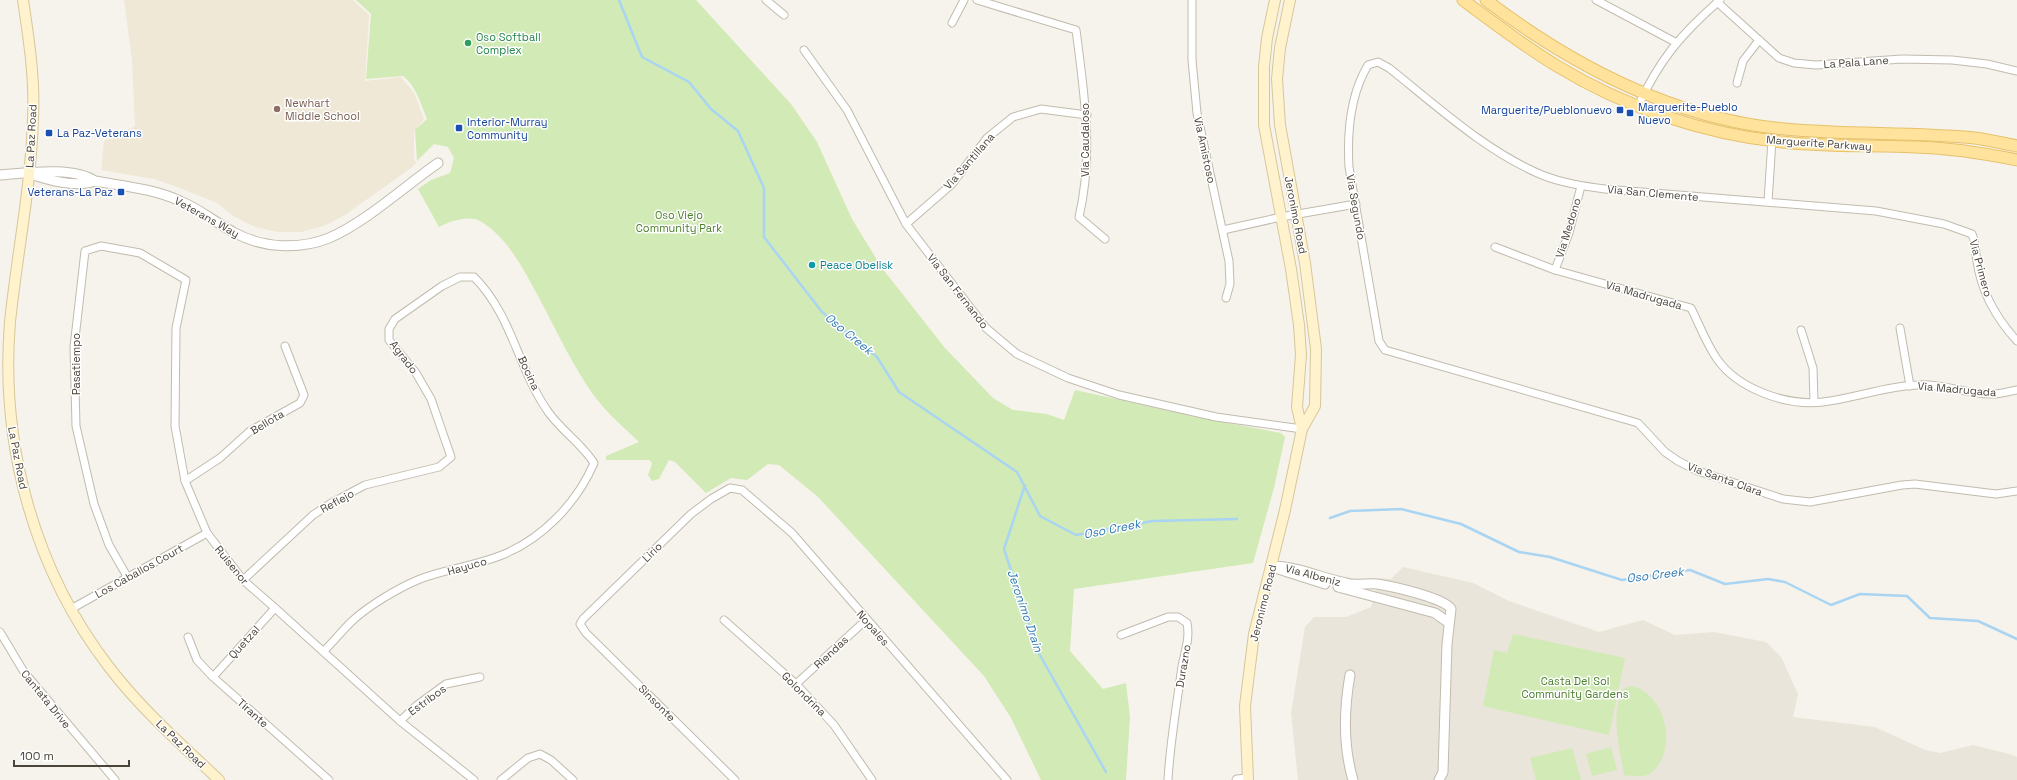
<svg xmlns="http://www.w3.org/2000/svg" width="2017" height="780" viewBox="0 0 2017 780" font-family="'Space Grotesk',sans-serif">
<style>
.residential{fill:#eae5da}
.education{fill:#efe8d6}
.green{fill:#d2eab5}
.lines{fill:none;stroke-linecap:round;stroke-linejoin:round}
.stream{stroke:#a9d4f2;stroke-width:2.5}
.minor-casing{stroke:#c2bbae;stroke-width:9}
.tertiary-casing{stroke:#c2bbae;stroke-width:11}
.secondary-casing{stroke:#d6c79b;stroke-width:12}
.primary-casing{stroke:#e6c16a;stroke-width:13}
.minor{stroke:#fff;stroke-width:7}
.tertiary{stroke:#fff;stroke-width:9}
.secondary{stroke:#fff3cd;stroke-width:10}
.primary{stroke:#ffe39c;stroke-width:11}
.leisure-dot{fill:#2e9e5b;stroke:#fff;stroke-width:1.5}
.education-dot{fill:#8d6e63;stroke:#fff;stroke-width:1.5}
.transit-dot{fill:#1a4fb4;stroke:#fff;stroke-width:1.5}
.culture-dot{fill:#0f9aa8;stroke:#fff;stroke-width:1.5}
.labels{text-anchor:middle;dominant-baseline:central;stroke-width:3;stroke-linejoin:round;paint-order:stroke}
.leisure-label{font-size:11px;fill:#27864d;stroke:#fff;text-anchor:start}
.street-label{font-size:11px;fill:#4b4439;stroke:#fff}
.education-label{font-size:11px;fill:#785e54;stroke:#fff;text-anchor:start}
.transit-label{font-size:11px;fill:#164399;stroke:#fff;text-anchor:start}
.park-label{font-size:11px;fill:#4a7f2a;stroke:#fff}
.culture-label{font-size:11px;fill:#0d838f;stroke:#fff;text-anchor:start}
.water-label{font-size:12px;font-style:italic;fill:#2e7ab2;stroke:#fff}
</style>
<rect width="100%" height="100%" fill="#f6f3ec"/>
<path class="residential" d="M1403,567L1473,583L1509,601L1599,632L1643,620L1675,635L1714,632L1766,642L1781,657L1798,694L1793,717L1875,727L1925,750L1940,753L1973,745L2009,754L2017,757V780H1298L1291,713L1305,627L1314,617H1346L1371,607L1379,578L1391,579Z"/>
<path class="education" d="M124,0H353L369,15L365,81L401,77L414,93L424,119L414,132V158L416,163L411,168L345,215L324,226L301,232H278L255,227L233,216L217,203L175,186L154,179L101,170L104,141L135,126L132,60Z"/>
<g class="green">
<path d="M356,0H696L791,104L817,142L852,219L882,268L945,348L993,398L1013,410L1047,414L1064,420L1075,390L1206,419L1281,433L1285,437L1274,488L1253,563L1074,589L1070,651L1103,689L1126,683L1130,717L1126,780H1041L1011,718L984,676L818,497L779,465L768,464L747,480L731,478L706,493L675,462L669,460L659,479L652,481L648,475L652,464L650,460H606V456L639,442C620,424 600,407 586,384C568,356 553,324 537,294C522,267 509,240 482,222C470,214 450,221 439,227L418,189L431,180L450,173L454,158L448,147L434,144L417,161L415,130L427,119C421,104 416,86 403,76L366,79L371,14Z"/>
<path d="M1513,634L1625,658L1609,735L1483,706L1494,650L1507,653Z"/>
<path d="M1632,686C1666,694 1679,750 1651,773C1645,778 1632,776 1624,775C1620,749 1609,713 1624,688Z"/>
<path d="M1611,747L1617,770L1592,776L1586,754Z"/>
<path d="M1572,748L1581,780H1536L1530,758Z"/>
</g>
<g class="lines">
<g class="stream">
<path d="M619,0L642,57L689,82L711,109L738,131L764,188V237L822,312L877,357L899,392L1017,472L1040,516L1076,535L1153,521L1237,519"/>
<path d="M1025,485L1004,549L1037,650L1106,772"/>
<path d="M1330,518L1350,511L1401,509L1461,524L1519,552L1550,557L1622,580L1690,570L1725,584L1768,579L1785,582L1831,605L1860,594L1907,596L1930,618L1978,621L2017,639"/>
</g>
<defs>
<g id="minor">
<path d="M766,0L784,15"/>
<path d="M977,0L1076,30C1084,92 1094,154 1079,217L1105,239"/>
<path d="M1192,0V60L1197,113L1229,261L1230,284L1226,298"/>
<path d="M1596,0L1675,42"/>
<path d="M1717,2L1779,58L1794,63L1816,65L1902,59L1952,60L1987,64L2017,71"/>
<path d="M952,23L964,0"/>
<path d="M804,50L847,110L906,224L986,328L1017,354L1068,378L1119,395L1216,417L1302,429"/>
<path d="M1737,83L1743,61L1759,40"/>
<path d="M1638,106C1660,59 1681,34 1720,0"/>
<path d="M1768,202L1772,140"/>
<path d="M906,224L952,184L987,138L1013,117L1041,109L1087,115"/>
<path d="M1223,230L1281,217L1356,204"/>
<path d="M1495,247L1555,270L1691,308C1700,326 1706,343 1717,359C1739,390 1787,406 1823,402C1855,398 1886,386 1918,385C1943,383 1968,395 1993,394C2001,394 2009,391 2017,390"/>
<path d="M1555,270L1569,233L1581,186"/>
<path d="M1900,328L1910,386"/>
<path d="M1801,330L1813,368L1814,402"/>
<path d="M2017,341C1997,319 1981,291 1977,261C1975,251 1976,243 1972,234L1944,224L1876,211L1605,189C1583,186 1562,183 1542,175C1485,151 1437,106 1389,68L1378,62L1368,65C1350,95 1347,133 1349,167L1379,341L1385,350L1638,423L1665,452L1678,461L1698,471L1783,499L1810,502L1902,485L1915,484L1996,494L2017,491"/>
<path d="M185,481L220,458L250,431L300,403L304,395L285,346"/>
<path d="M128,578L109,545L94,504L76,426L74,347L85,251L101,246L140,253L186,280L176,328L175,426L185,481L207,533L243,580L275,608L400,721L474,780"/>
<path d="M243,580L313,515L333,502L365,485L439,467L451,457L431,399L416,373L389,340V329L395,319L442,286L460,277H474C513,316 518,370 549,413C563,432 582,444 594,463C577,503 542,539 502,555C475,566 446,569 420,579C398,588 368,606 351,622C341,632 333,642 324,651"/>
<path d="M71,609L207,533"/>
<path d="M724,620L796,684L834,725L872,780"/>
<path d="M0,632L24,672L115,780"/>
<path d="M1121,635L1168,617H1178L1187,623C1190,638 1185,651 1182,666C1177,704 1170,742 1168,780"/>
<path d="M188,637L197,660L213,677L329,780"/>
<path d="M213,677L275,608"/>
<path d="M796,684L866,620"/>
<path d="M400,721L416,706L446,684L480,677"/>
<path d="M501,780L528,758L540,754L551,760L573,780"/>
<path d="M735,780L586,633L580,624L583,619L691,514L711,499L730,488L742,490L792,533L1007,780"/>
</g>
<g id="tertiary">
<path d="M30,174C49,180 75,188 95,181"/>
<path d="M0,175C26,173 73,166 95,181C123,186 154,189 180,201C200,209 216,223 235,233C263,248 299,250 329,238C366,222 405,186 438,163"/>
<path d="M1271,566C1298,566 1321,578 1346,583C1356,586 1367,583 1377,584C1391,586 1445,598 1451,609L1447,644L1443,772L1439,780"/>
<path d="M1275,568L1325,584"/>
<path d="M1338,587L1435,613L1449,623"/>
<path d="M1350,675C1344,709 1343,746 1353,780"/>
<path d="M1237,780L1248,779"/>
</g>
<g id="secondary">
<path d="M23,0C29,40 35,79 33,119C31,187 17,254 10,322C0,444 34,570 109,667C141,709 181,744 219,780"/>
<path d="M1275,0L1267,38L1264,67V125L1291,269L1299,325L1301,355L1297,407L1302,429"/>
<path d="M1248,780L1245,706L1254,634L1285,510L1302,429L1315,406L1316,349L1305,263L1280,125L1277,79L1280,48L1290,0"/>
</g>
<g id="primary">
<path d="M1463,0C1494,23 1525,47 1557,66C1624,107 1704,134 1782,142C1827,147 1871,145 1915,147C1950,148 1983,153 2017,160"/>
<path d="M1486,0C1573,66 1674,119 1785,129C1848,135 1912,132 1975,138C1989,140 2003,143 2017,146"/>
</g>
</defs>
<use href="#minor" class="minor-casing"/>
<use href="#tertiary" class="tertiary-casing"/>
<use href="#secondary" class="secondary-casing"/>
<use href="#primary" class="primary-casing"/>
<use href="#minor" class="minor"/>
<use href="#tertiary" class="tertiary"/>
<use href="#secondary" class="secondary"/>
<use href="#primary" class="primary"/>
</g>
<circle class="leisure-dot" cx="468" cy="43" r="4"/>
<circle class="education-dot" cx="277" cy="109" r="4"/>
<g class="transit-dot">
<rect x="1616" y="106" width="8" height="8" rx="2"/>
<rect x="1626" y="109" width="8" height="8" rx="2"/>
<rect x="455" y="124" width="8" height="8" rx="2"/>
<rect x="45" y="129" width="8" height="8" rx="2"/>
<rect x="117" y="188" width="8" height="8" rx="2"/>
</g>
<circle class="culture-dot" cx="812" cy="265" r="4"/>
<g class="labels">
<g class="leisure-label">
<text x="476" y="37">Oso Softball<tspan x="476" dy="13">Complex</tspan></text>
</g>
<g class="street-label">
<text transform="translate(1856 62) rotate(-4)">La Pala Lane</text>
<text transform="translate(31 136) rotate(-87)">La Paz Road</text>
<text transform="translate(1085 140) rotate(-90)">Via Caudaloso</text>
<text transform="translate(1819 143) rotate(4)">Marguerite Parkway</text>
<text transform="translate(1205 150) rotate(78)">Via Amistoso</text>
<text transform="translate(969 161) rotate(-49)">Via Santillana</text>
<text transform="translate(1653 193) rotate(5)">Via San Clemente</text>
<text transform="translate(1356 207) rotate(80)">Via Segundo</text>
<text transform="translate(1296 215) rotate(79)">Jeronimo Road</text>
<text transform="translate(207 217) rotate(29)">Veterans Way</text>
<text transform="translate(1568 228) rotate(-73)">Via Medono</text>
<text transform="translate(1981 268) rotate(75)">Via Primero</text>
<text transform="translate(958 291) rotate(52)">Via San Fernando</text>
<text transform="translate(1644 295) rotate(16)">Via Madrugada</text>
<text transform="translate(404 357) rotate(53)">Agrado</text>
<text transform="translate(76 364) rotate(-90)">Pasatiempo</text>
<text transform="translate(529 373) rotate(65)">Bocina</text>
<text transform="translate(1957 389) rotate(5)">Via Madrugada</text>
<text transform="translate(267 422) rotate(-31)">Bellota</text>
<text transform="translate(18 458) rotate(79)">La Paz Road</text>
<text transform="translate(1725 479) rotate(20)">Via Santa Clara</text>
<text transform="translate(337 501) rotate(-29)">Reflejo</text>
<text transform="translate(652 552) rotate(-44)">Lirio</text>
<text transform="translate(232 565) rotate(51)">Ruisenor</text>
<text transform="translate(467 566) rotate(-16)">Hayuco</text>
<text transform="translate(139 571) rotate(-29)">Los Caballos Court</text>
<text transform="translate(1313 575) rotate(15)">Via Albeniz</text>
<text transform="translate(1263 603) rotate(-76)">Jeronimo Road</text>
<text transform="translate(873 628) rotate(49)">Nopales</text>
<text transform="translate(244 642) rotate(-48)">Quetzal</text>
<text transform="translate(831 652) rotate(-43)">Riendas</text>
<text transform="translate(1183 666) rotate(-80)">Durazno</text>
<text transform="translate(804 694) rotate(45)">Golondrina</text>
<text transform="translate(46 699) rotate(51)">Cantata Drive</text>
<text transform="translate(427 700) rotate(-36)">Estribos</text>
<text transform="translate(657 703) rotate(45)">Sinsonte</text>
<text transform="translate(253 713) rotate(42)">Tirante</text>
<text transform="translate(181 744) rotate(44)">La Paz Road</text>
</g>
<g class="education-label">
<text x="285" y="103">Newhart<tspan x="285" dy="13">Middle School</tspan></text>
</g>
<g class="transit-label">
<text x="1638" y="107">Marguerite-Pueblo<tspan x="1638" dy="13">Nuevo</tspan></text>
<text x="1612" y="110" text-anchor="end">Marguerite/Pueblonuevo</text>
<text x="467" y="122">Interior-Murray<tspan x="467" dy="13">Community</tspan></text>
<text x="57" y="133">La Paz-Veterans</text>
<text x="113" y="192" text-anchor="end">Veterans-La Paz</text>
</g>
<g class="park-label">
<text x="679" y="215">Oso Viejo<tspan x="679" dy="13">Community Park</tspan></text>
<text x="1575" y="681">Casta Del Sol<tspan x="1575" dy="13">Community Gardens</tspan></text>
</g>
<g class="culture-label">
<text x="820" y="265">Peace Obelisk</text>
</g>
<g class="water-label">
<text transform="translate(849 334) rotate(39)">Oso Creek</text>
<text transform="translate(1112 529) rotate(-11)">Oso Creek</text>
<text transform="translate(1655 575) rotate(-7)">Oso Creek</text>
<text transform="translate(1025 611) rotate(71)">Jeronimo Drain</text>
</g>
</g>
<path d="M14 760v6h115v-6" fill="none" stroke="#4b4439" stroke-width="2"/>
<text x="20" y="760" font-size="12" fill="#4b4439" stroke="#ffffff" stroke-width="3" paint-order="stroke">100 m</text>
</svg>
